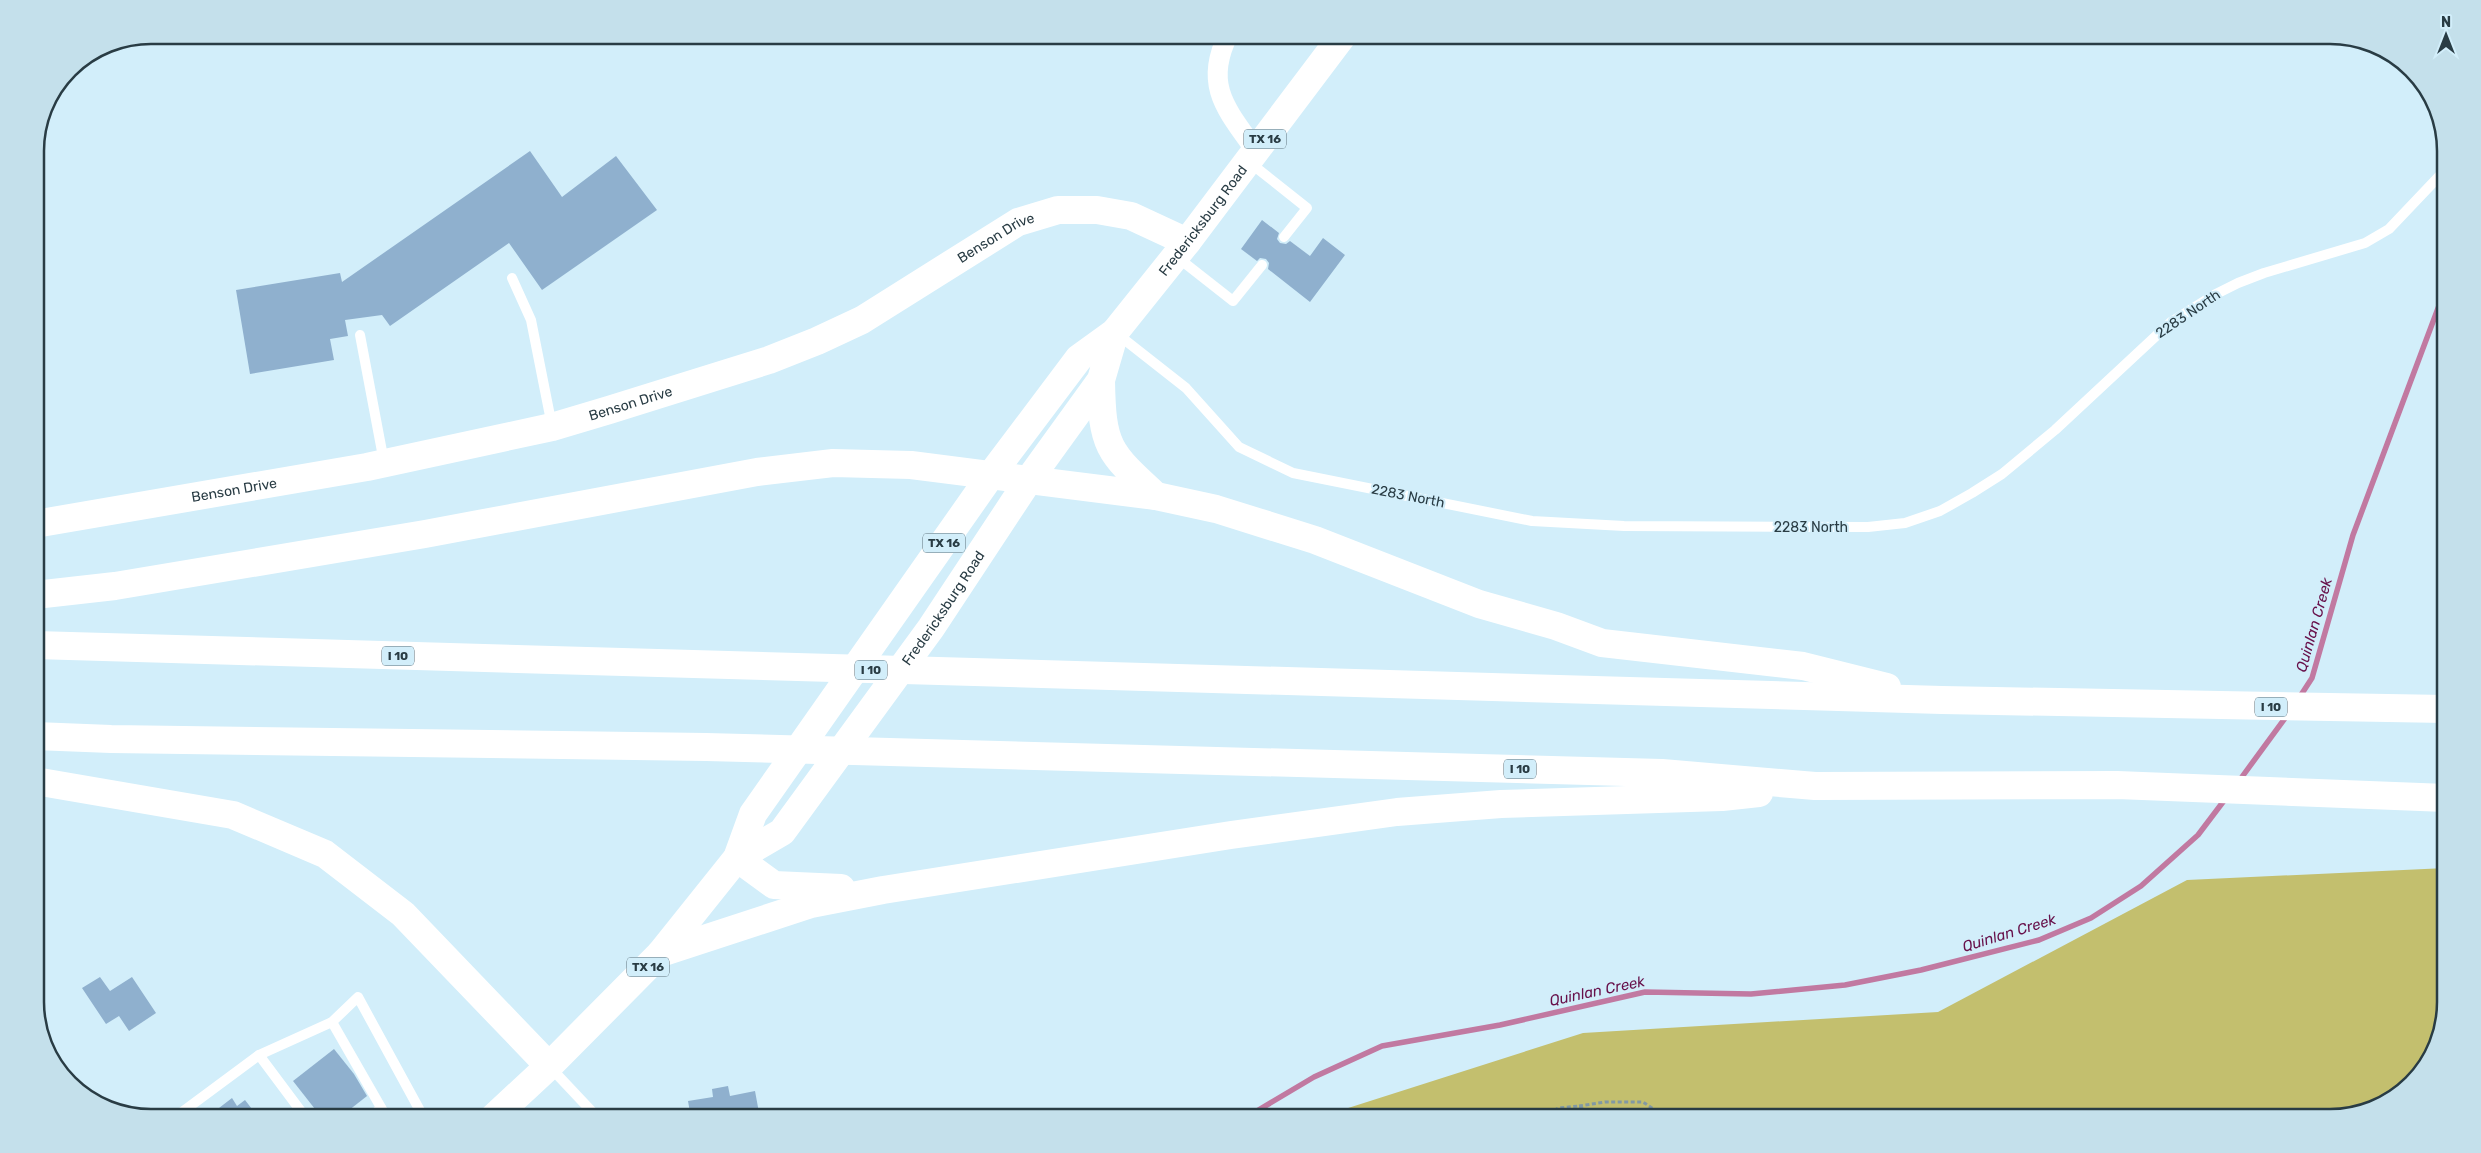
<svg xmlns="http://www.w3.org/2000/svg" width="2481" height="1153" viewBox="0 0 2481 1153" font-family="Rubik,sans-serif">
<style>
.forest{fill:#c3bf6e}
.lines{fill:none;stroke-linecap:round;stroke-linejoin:round}
.stream{stroke:#c179a1;stroke-width:5.5}
.building{fill:#8fb0ce}
.path{stroke:#8299a4;stroke-width:3;stroke-dasharray:4 2.5;stroke-linecap:butt}
.lane{stroke:#fff;stroke-width:10}
.street{stroke:#fff;stroke-width:20}
.secondary{stroke:#fff;stroke-width:28}
.primary{stroke:#fff;stroke-width:28}
.highway{stroke:#fff;stroke-width:28}
.labels{text-anchor:middle;dominant-baseline:central;stroke-width:4;stroke-linejoin:round;paint-order:stroke}
.shield{fill:#d2eefa;stroke:#5c717b;stroke-width:1}
.shield-label{font-size:12px;font-weight:bold;fill:#293c44}
.street-label{font-size:14px;fill:#293c44;stroke:#d2eefa}
.water-label{font-size:15px;font-style:italic;fill:#67104a;stroke:#d2eefa}
.rim{fill:none;stroke:#293c44;stroke-width:2.5}
</style>
<rect width="100%" height="100%" fill="#d2eefa"/>
<path class="forest" d="M2446,868V1003L2437,1047L2395,1099L2331,1118H1328L1345,1109L1583,1033L1938,1012L2187,880Z"/>
<g class="lines">
<g class="stream">
<path d="M2299,698L2312,678L2353,535L2446,287"/>
<path d="M2239,781L2288,714"/>
<path d="M1245,1118L1314,1077L1382,1046L1500,1025L1645,992L1751,994L1845,985L1921,970L2039,940L2091,918L2141,886L2198,835L2226,798"/>
</g>
</g>
<g class="building">
<path d="M530,151L562,197L616,156L657,210L542,290L509,243L390,326L382,315L345,320L348,336L330,339L334,360L250,374L236,290L340,273L342,282Z"/>
<path d="M1262,220L1279,233L1277,239L1280,243L1286,244L1290,241L1310,256L1323,238L1345,255L1310,302L1268,269L1269,263L1266,259L1260,258L1257,261L1241,249Z"/>
<path d="M100,977L110,991L132,977L156,1013L129,1031L119,1016L106,1024L82,988Z"/>
<path d="M334,1049L354,1074L367,1096L339,1118H322L293,1081Z"/>
<path d="M728,1086L730,1096L755,1091L760,1118H691L688,1101L713,1097L712,1089Z"/>
<path d="M232,1098L237,1106L245,1100L259,1118H206Z"/>
</g>
<g class="lines">
<g class="path">
<path d="M1579,1106L1605,1102H1643L1667,1118"/>
<path d="M1544,1118L1558,1108L1579,1106L1594,1118"/>
</g>
<g class="lane">
<path d="M1249,162L1307,208L1284,237"/>
<path d="M1177,257L1233,301L1262,265"/>
<path d="M512,278L531,320L552,426"/>
<path d="M1116,333L1186,388L1239,447L1293,473L1532,521L1624,526L1868,527L1905,523L1940,511L1972,493L2002,474L2055,430L2171,322L2214,295L2238,283L2264,273L2365,243L2389,229L2446,169"/>
<path d="M360,335L384,462"/>
<path d="M332,1022L387,1118"/>
<path d="M259,1055L306,1118"/>
<path d="M550,1067L598,1118"/>
<path d="M174,1118L259,1055L332,1022L358,997L424,1118"/>
<path d="M369,1118L381,1108"/>
</g>
<path class="street" d="M1228,35C1203,86 1227,110 1256,151"/>
<path class="secondary" id="s1" d="M35,524L367,467L552,427L609,410L769,360L817,341L862,320L1018,222L1058,210H1097L1131,216L1187,242"/>
<g class="primary">
<path id="s2" d="M737,858L782,832L931,628L1028,481L1101,380L1115,332"/>
<path id="s3" d="M493,1118L549,1066L661,953L737,858L753,814L991,475L1079,358L1115,332L1187,242L1343,35"/>
</g>
<g class="highway">
<path d="M1101,380C1102,447 1108,452 1156,496"/>
<path d="M35,595L115,586L425,534L757,472L833,463L911,465L1156,496L1216,509L1315,540L1479,604L1556,626L1602,643L1803,666L1887,687"/>
<path d="M35,645L1942,700L2446,709"/>
<path d="M35,736L111,739L706,747L1662,773L1815,786L2117,785L2446,798"/>
<path d="M35,781L233,815L325,854L403,914L549,1066"/>
<path d="M737,858L774,885L841,888"/>
<path d="M661,953L811,904L883,890L1231,835L1397,812L1501,804L1722,797L1759,793"/>
</g>
</g>
<g class="labels">
<g class="shield">
<rect x="1244" y="129.5" width="42" height="19" rx="4"/>
<rect x="923" y="533.5" width="42" height="19" rx="4"/>
<rect x="382" y="646.5" width="32" height="19" rx="4"/>
<rect x="855" y="660.5" width="32" height="19" rx="4"/>
<rect x="2255" y="697.5" width="32" height="19" rx="4"/>
<rect x="1504" y="759.5" width="32" height="19" rx="4"/>
<rect x="627" y="957.5" width="42" height="19" rx="4"/>
</g>
<g class="shield-label">
<text x="1265" y="139">TX 16</text>
<text x="944" y="543">TX 16</text>
<text x="398" y="656">I 10</text>
<text x="871" y="670">I 10</text>
<text x="2271" y="707">I 10</text>
<text x="1520" y="769">I 10</text>
<text x="648" y="967">TX 16</text>
</g>
<g class="street-label">
<text stroke="none"><textPath href="#s3" startOffset="1151">Fredericksburg Road</textPath></text>
<text stroke="none"><textPath href="#s1" startOffset="1012">Benson Drive</textPath></text>
<text transform="translate(2188 314) rotate(-34)">2283 North</text>
<text stroke="none"><textPath href="#s1" startOffset="608">Benson Drive</textPath></text>
<text stroke="none"><textPath href="#s1" startOffset="202">Benson Drive</textPath></text>
<text transform="translate(1408 496) rotate(11)">2283 North</text>
<text x="1811" y="527">2283 North</text>
<text stroke="none"><textPath href="#s2" startOffset="328">Fredericksburg Road</textPath></text>
</g>
<g class="water-label">
<text transform="translate(2314 625) rotate(-74)">Quinlan Creek</text>
<text transform="translate(2009 933) rotate(-17)">Quinlan Creek</text>
<text transform="translate(1597 991) rotate(-12)">Quinlan Creek</text>
</g>
</g>
<path d="M0 0H2481V1153H0ZM151 44H2330A107 107 0 0 1 2437 151V1002A107 107 0 0 1 2330 1109H151A107 107 0 0 1 44 1002V151A107 107 0 0 1 151 44Z" fill="#c4e0eb" fill-rule="evenodd"/>
<path class="rim" d="M151 44H2330A107 107 0 0 1 2437 151V1002A107 107 0 0 1 2330 1109H151A107 107 0 0 1 44 1002V151A107 107 0 0 1 151 44Z"/>
<g transform="translate(2446 35)" stroke="#d2eefa" stroke-width="4" paint-order="stroke">
<path d="M0-4L9 19L0 12L-9 19Z" fill="#293c44"/>
<text y="-8" font-size="14" font-weight="bold" text-anchor="middle" fill="#293c44">N</text>
</g>
</svg>
